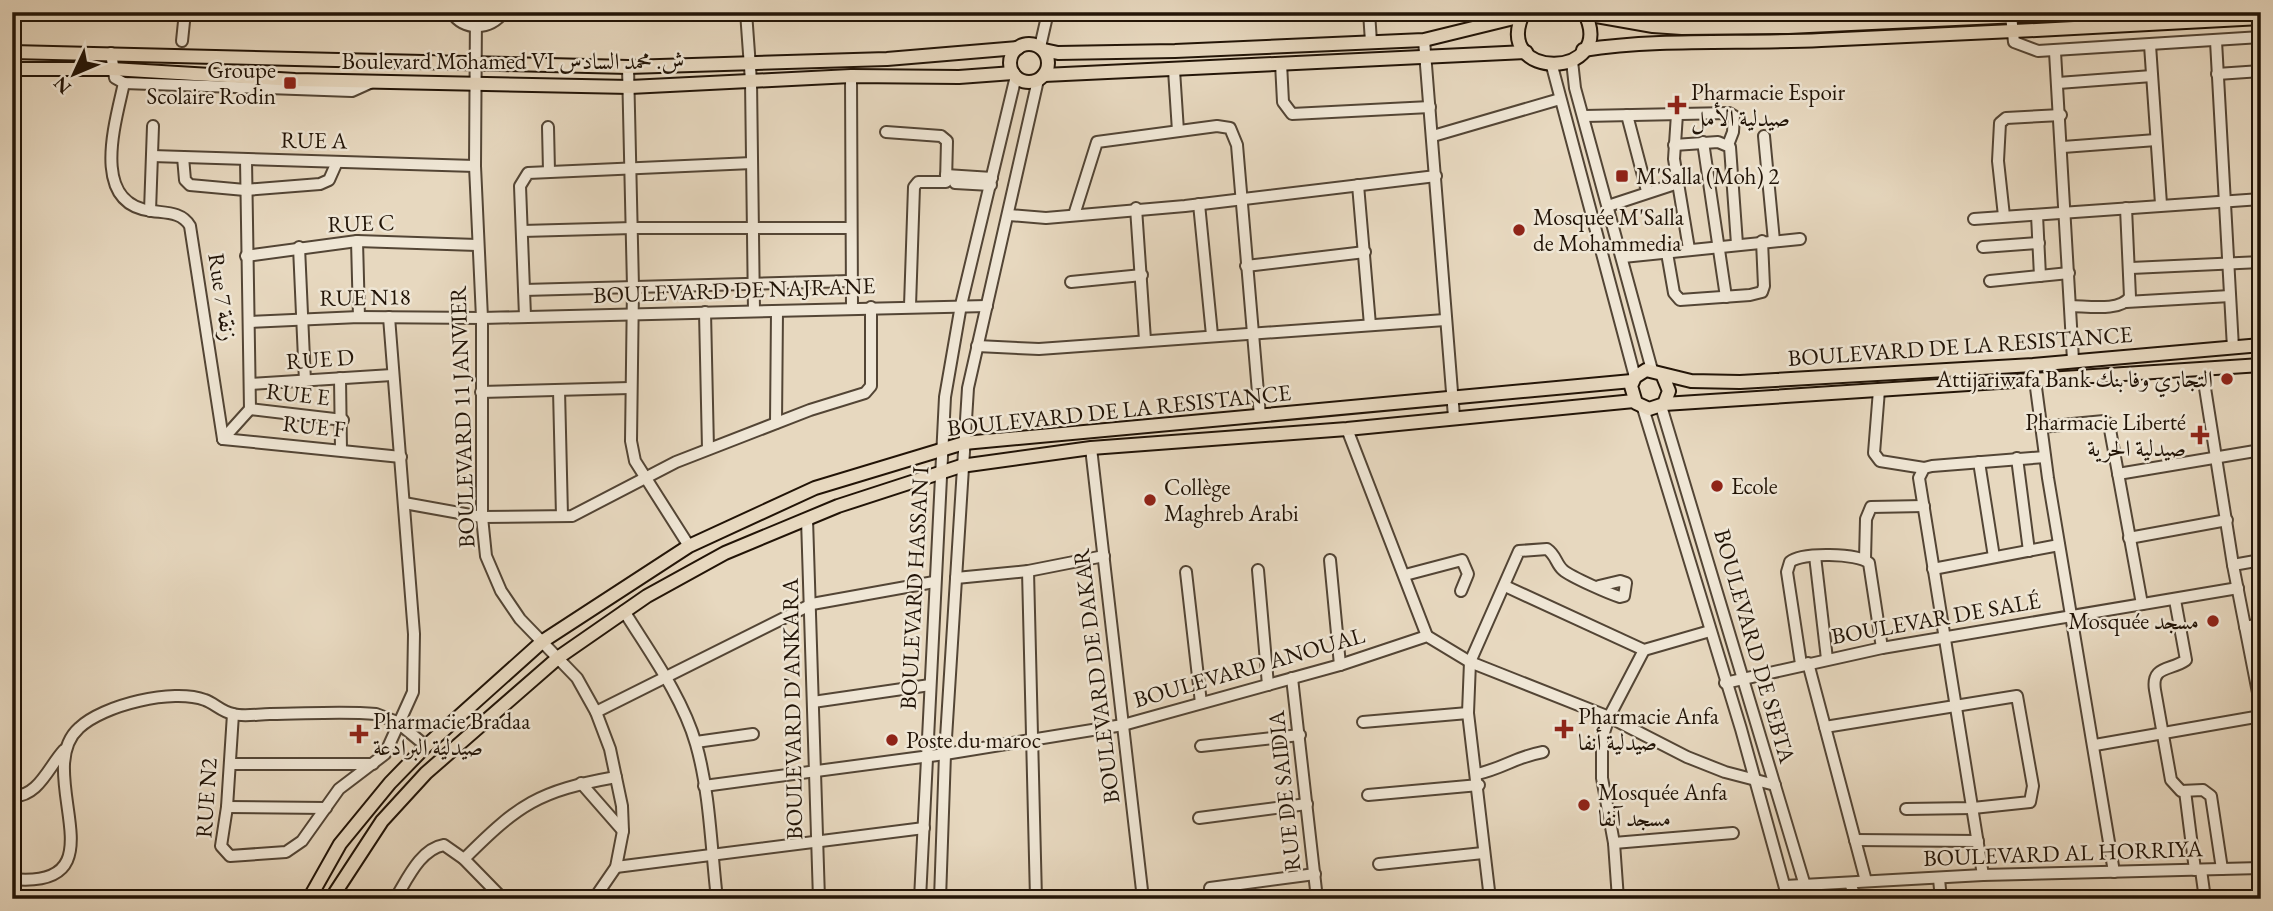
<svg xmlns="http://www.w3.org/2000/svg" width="2273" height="911" viewBox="0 0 2273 911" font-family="'EB Garamond',Amiri,serif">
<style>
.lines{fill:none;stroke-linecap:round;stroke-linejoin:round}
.minor-casing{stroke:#534535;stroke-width:14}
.major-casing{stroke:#221407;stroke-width:16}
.minor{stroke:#efe6d5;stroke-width:10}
.major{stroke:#e7d8bf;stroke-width:12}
.poi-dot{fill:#8f2418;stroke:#efe6d5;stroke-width:2.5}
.labels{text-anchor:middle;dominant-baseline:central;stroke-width:5;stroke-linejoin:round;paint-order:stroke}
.street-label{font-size:23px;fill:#221407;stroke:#efe6d5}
.poi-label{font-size:23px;fill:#221407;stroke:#efe6d5;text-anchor:start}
</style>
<rect width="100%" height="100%" fill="#e7d8bf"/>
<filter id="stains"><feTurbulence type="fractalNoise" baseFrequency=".00286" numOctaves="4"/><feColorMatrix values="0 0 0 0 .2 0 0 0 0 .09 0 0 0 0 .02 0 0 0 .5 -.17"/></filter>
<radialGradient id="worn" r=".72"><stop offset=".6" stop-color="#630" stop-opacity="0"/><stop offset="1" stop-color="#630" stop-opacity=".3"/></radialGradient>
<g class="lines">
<defs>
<g id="minor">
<path d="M451,12C465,32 490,30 504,12"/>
<path d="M476,12L475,166L482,318V517L486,556L501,591L520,619L577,678L596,712L610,749L622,806L623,831L616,867L594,899"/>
<path d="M746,12L751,81L754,311"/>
<path d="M1369,12L1371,42"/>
<path d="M2011,16L2014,42L2038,51L2261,37"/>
<path d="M1424,40L1454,417"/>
<path d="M182,41L185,12"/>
<path d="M2216,41L2233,348"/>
<path d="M2150,45L2161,204"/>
<path d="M1040,47L1048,12"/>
<path d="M2055,52L2073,360"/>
<path d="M111,53L115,78L124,83L352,91L372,82"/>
<path d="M1572,61L1575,88L1652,370"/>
<path d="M1281,63L1283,102L1292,114L1430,107"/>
<path d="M1552,66L1635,377"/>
<path d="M628,67L633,287L631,441L635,461L689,546"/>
<path d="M1174,70L1178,131"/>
<path d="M2217,74L2261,71"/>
<path d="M851,76L852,307"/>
<path d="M124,83C115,124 90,204 152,211C166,213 182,212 190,226L223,439"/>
<path d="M2058,83L2152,76"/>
<path d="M1677,114L1674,159L1689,249"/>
<path d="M1627,115L1647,191"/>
<path d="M1584,116L1729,113L1734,116L1733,132L1728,145"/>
<path d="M548,127L549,171"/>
<path d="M886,132L941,136L947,141L946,182H918L914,187L910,306"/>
<path d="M1433,136L1560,99"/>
<path d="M1764,136L1774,241"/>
<path d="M1703,142L1726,297"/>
<path d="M1674,145L1718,142L1730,147L1737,244"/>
<path d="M2063,147L2156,140"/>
<path d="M152,156L475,166"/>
<path d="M183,157L185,180L190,185L245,190L320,184L329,180L337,162"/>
<path d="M246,160L250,409"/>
<path d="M946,175L992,178"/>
<path d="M955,183L991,185"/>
<path d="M1358,185L1370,325"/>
<path d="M1199,204L1212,335"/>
<path d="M1608,206L1678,183"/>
<path d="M1136,208L1145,340"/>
<path d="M150,211L153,126"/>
<path d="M1009,215L1046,218L1185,206L1436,176"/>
<path d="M1074,215L1097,142L1217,126L1230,128L1237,145L1260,416"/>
<path d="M2037,215L2040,276"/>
<path d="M2004,216L1998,161L2000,123L2006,118L2061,115"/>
<path d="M1974,219L2261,199"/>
<path d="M522,231L633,228H851"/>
<path d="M357,241L359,317"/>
<path d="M299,247L305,381"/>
<path d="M1983,247L2039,243"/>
<path d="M1667,253L1674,293L1680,300L1750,295L1762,292L1764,286L1762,241"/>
<path d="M246,256L357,241L477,245"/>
<path d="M1623,257L1800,239"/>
<path d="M1246,266L1365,252"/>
<path d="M2131,268L2261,262"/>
<path d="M1990,281L2069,273"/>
<path d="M1071,282L1142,275"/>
<path d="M524,290L851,281"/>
<path d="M2126,302L2230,296"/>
<path d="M2070,306C2087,306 2120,312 2130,297L2126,208"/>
<path d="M705,312L708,449"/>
<path d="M525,316L520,186L528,173L752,163"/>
<path d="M249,322L359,317L482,318L987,306"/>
<path d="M977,346L1039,349L1445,320"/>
<path d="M2033,365L2048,478L2114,872"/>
<path d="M2202,369L2233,565L2261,708"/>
<path d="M340,378L341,450"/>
<path d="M250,384L392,375"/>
<path d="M559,390L562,516"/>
<path d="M1879,390L1874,453L1880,461L1924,468"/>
<path d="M481,392L630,388"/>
<path d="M1661,406L1809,899"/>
<path d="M1643,408L1741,729L1788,899"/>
<path d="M250,409L343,420"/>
<path d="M776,423L777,311"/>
<path d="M2041,427L2104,421L2109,424L2142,604"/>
<path d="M1347,429L1427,636"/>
<path d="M223,439L401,457"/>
<path d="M223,439L250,409"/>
<path d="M1091,448L1143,899"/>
<path d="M2017,458L2029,551"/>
<path d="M1979,462L1994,557"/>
<path d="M2118,474L2261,450"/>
<path d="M404,503L482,517L572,516L676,462L810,410L865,393L871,386V307"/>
<path d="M807,519L819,899"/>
<path d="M2129,538L2227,520"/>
<path d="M1815,556L1827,659"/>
<path d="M1865,559L1866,519L1871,507L1924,506"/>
<path d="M1330,560L1340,665"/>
<path d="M2233,565L2261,560"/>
<path d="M1933,569L2059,545"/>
<path d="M1258,570L1268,685"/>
<path d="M1028,571L1036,899"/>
<path d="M1186,572L1201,703"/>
<path d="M1405,575L1462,560L1468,574L1461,591"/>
<path d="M956,578L1028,571L1104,556"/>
<path d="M1505,586L1644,650L1710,631"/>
<path d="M2175,600L2186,660C2171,671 2151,665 2155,690L2171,780L2181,791L2203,790L2211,796L2222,869"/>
<path d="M624,611C650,653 682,696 696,744C710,793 711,848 717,899"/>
<path d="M2245,627L2261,624"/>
<path d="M1808,663L1866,881"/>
<path d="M1801,664L1787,572L1790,562C1801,552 1858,553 1869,563L1882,648"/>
<path d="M1292,678L1317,899"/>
<path d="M1725,683L1882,648L2238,588"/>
<path d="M813,702L930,685"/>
<path d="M596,712L812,604L934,582"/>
<path d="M233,714L227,807L221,846L230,856L286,852L302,841L339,789L385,754L413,692L414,634L389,317"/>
<path d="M1363,722L1468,713"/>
<path d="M1825,727L2017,696L2033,786L2030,802L1973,808L1906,809"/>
<path d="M696,742L753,734"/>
<path d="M2095,745L2261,716"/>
<path d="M1201,746L1300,735"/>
<path d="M230,764H373"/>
<path d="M1477,774C1504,768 1515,757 1543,752"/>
<path d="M581,783L623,831"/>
<path d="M704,786L945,754L1123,725L1340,665L1427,636L1470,662L1609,717L1687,757L1725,772L1775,785"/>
<path d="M2185,791L2195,870"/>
<path d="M1368,795L1479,785"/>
<path d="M12,796C38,798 49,766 64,750"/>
<path d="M227,807L326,808"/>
<path d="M1199,818L1307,804"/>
<path d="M1855,840L1978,841"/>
<path d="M1614,843L1733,833"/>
<path d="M464,859C519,804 538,791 616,777"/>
<path d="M1379,864L1483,853"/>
<path d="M616,867L924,828"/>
<path d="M2201,870L2205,899"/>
<path d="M1983,875L1919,478L1924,468L1932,466L2045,457"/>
<path d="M12,879C126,890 30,772 79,728C103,705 173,688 205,700C214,703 222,712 233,714C244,717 258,714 270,714C305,714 341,711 376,714L397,722L426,746"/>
<path d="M1939,879L1941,899"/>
<path d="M1850,883L1856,899"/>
<path d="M1785,886L1983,875L2261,868"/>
<path d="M1210,888L1315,874"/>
<path d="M395,899C407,880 420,849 444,845L464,859L503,899"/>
<path d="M920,899L945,397L961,305L1016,76"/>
<path d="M940,899L945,754L968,388L1038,80"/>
<path d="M1490,899L1468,713L1470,662L1519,551L1547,549C1556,555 1556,564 1563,570C1571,577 1610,594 1620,597L1624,596L1626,583L1620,581L1599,586"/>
<path d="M1618,899L1614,843L1602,778V739L1609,717L1644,650"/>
</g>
<g id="major">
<path d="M1524,12C1489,82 1620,80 1584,12"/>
<path d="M1585,14L1653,26L1682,28L1788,27L2103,12"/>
<circle cx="1029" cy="63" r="19"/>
<path d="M1044,50L1058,53L1175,51L1424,40L1522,16"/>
<path d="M1583,50C1662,38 1742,44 1821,40C1968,34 2114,26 2261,18"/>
<path d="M12,52L628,67L887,59L1018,48"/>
<path d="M12,69H112L295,80L630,87L851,76L959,77L1013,73"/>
<path d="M1044,75L1526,52"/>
<path d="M1662,374L1669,391L1664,404L1649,409L1636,403L1631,386L1635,377L1646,370L1691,381L1740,382L2033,365L2261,345"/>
<path d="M1664,404L2261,365"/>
<path d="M309,899L340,844L390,783L426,746L543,641L689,546L815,488L964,443L1632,381"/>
<path d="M331,899L382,821L426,773L559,657L647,596L725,553L838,506L961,466L1091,448L1347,429L1634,401"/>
</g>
</defs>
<use href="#minor" class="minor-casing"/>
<use href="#major" class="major-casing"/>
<use href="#minor" class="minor"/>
<use href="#major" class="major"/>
</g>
<g class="poi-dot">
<rect x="283" y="76" width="14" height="14" rx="3.5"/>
<path d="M1673.5 94.5h7v7h7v7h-7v7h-7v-7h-7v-7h7z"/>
<rect x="1615" y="169" width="14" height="14" rx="3.5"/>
<circle cx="1519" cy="230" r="7"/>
<circle cx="2227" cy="379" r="7"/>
<path d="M2196.5 424.5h7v7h7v7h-7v7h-7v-7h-7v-7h7z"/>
<circle cx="1717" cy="486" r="7"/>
<circle cx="1150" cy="500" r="7"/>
<circle cx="2213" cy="621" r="7"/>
<path d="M1560.5 718.5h7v7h7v7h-7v7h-7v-7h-7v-7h7z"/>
<path d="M355.5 723.5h7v7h7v7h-7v7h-7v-7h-7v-7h7z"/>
<circle cx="892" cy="740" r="7"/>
<circle cx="1584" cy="805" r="7"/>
</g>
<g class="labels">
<g class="street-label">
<text x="513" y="61">Boulevard Mohamed VI ش. محمد السادس</text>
<text transform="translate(314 140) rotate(1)">RUE A</text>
<text transform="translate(361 223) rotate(-2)">RUE C</text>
<text transform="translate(734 290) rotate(-2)">BOULEVARD DE NAJRANE</text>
<text transform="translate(223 297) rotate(81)">Rue 7 زنقة</text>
<text transform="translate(365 297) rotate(-1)">RUE N18</text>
<text transform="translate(1960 346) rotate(-4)">BOULEVARD DE LA RESISTANCE</text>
<text transform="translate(320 359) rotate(-4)">RUE D</text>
<text transform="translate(298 394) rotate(6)">RUE E</text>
<text transform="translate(1119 410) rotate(-6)">BOULEVARD DE LA RESISTANCE</text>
<text transform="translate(462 417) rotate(-92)">BOULEVARD 11 JANVIER</text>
<text transform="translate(314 426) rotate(6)">RUE F</text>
<text transform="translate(914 588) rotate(-87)">BOULEVARD HASSAN I</text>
<text transform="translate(1936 618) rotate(-10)">BOULEVAR DE SALÉ</text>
<text transform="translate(1755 646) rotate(74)">BOULEVARD DE SEBTA</text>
<text transform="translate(1249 667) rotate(-16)">BOULEVARD ANOUAL</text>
<text transform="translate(1096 676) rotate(-97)">BOULEVARD DE DAKAR</text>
<text transform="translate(792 709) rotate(-91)">BOULEVARD D'ANKARA</text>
<text transform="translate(1284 791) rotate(-96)">RUE DE SAIDIA</text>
<text transform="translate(206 798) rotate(-86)">RUE N2</text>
<text transform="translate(2063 853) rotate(-2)">BOULEVARD AL HORRIYA</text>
</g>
<g class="poi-label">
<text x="276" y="70" text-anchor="end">Groupe<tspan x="276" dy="26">Scolaire Rodin</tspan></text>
<text x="1691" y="92">Pharmacie Espoir<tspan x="1691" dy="26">صيدلية الأمل</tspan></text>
<text x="1636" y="176">M'Salla (Moh) 2</text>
<text x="1533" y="217">Mosquée M'Salla<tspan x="1533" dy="26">de Mohammedia</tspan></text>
<text x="2213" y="379" text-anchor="end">Attijariwafa Bank التجاري وفا بنك</text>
<text x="2186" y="422" text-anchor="end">Pharmacie Liberté<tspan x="2186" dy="26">صيدلية الحرية</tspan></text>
<text x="1731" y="486">Ecole</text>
<text x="1164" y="487">Collège<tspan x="1164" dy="26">Maghreb Arabi</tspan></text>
<text x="2199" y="621" text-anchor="end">Mosquée مسجد</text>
<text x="1578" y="716">Pharmacie Anfa<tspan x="1578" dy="26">صيدلية أنفا</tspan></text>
<text x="373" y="721">Pharmacie Bradaa<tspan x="373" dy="26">صيدلية البرادعة</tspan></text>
<text x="906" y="740">Poste du maroc</text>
<text x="1598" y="792">Mosquée Anfa<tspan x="1598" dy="26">مسجد آنفا</tspan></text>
</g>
</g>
<rect width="2273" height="911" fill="none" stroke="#e7d8bf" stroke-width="42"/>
<rect x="14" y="14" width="2245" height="883" fill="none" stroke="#221407" stroke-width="3.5"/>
<rect x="21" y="21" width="2231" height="869" fill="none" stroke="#221407" stroke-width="2"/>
<g transform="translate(74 74) rotate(226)" stroke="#efe6d5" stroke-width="5" paint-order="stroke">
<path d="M0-5L12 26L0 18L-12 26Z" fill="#221407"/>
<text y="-10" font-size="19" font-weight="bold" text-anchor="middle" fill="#221407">N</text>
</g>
<rect width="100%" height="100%" filter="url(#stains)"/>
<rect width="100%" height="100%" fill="url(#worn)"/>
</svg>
